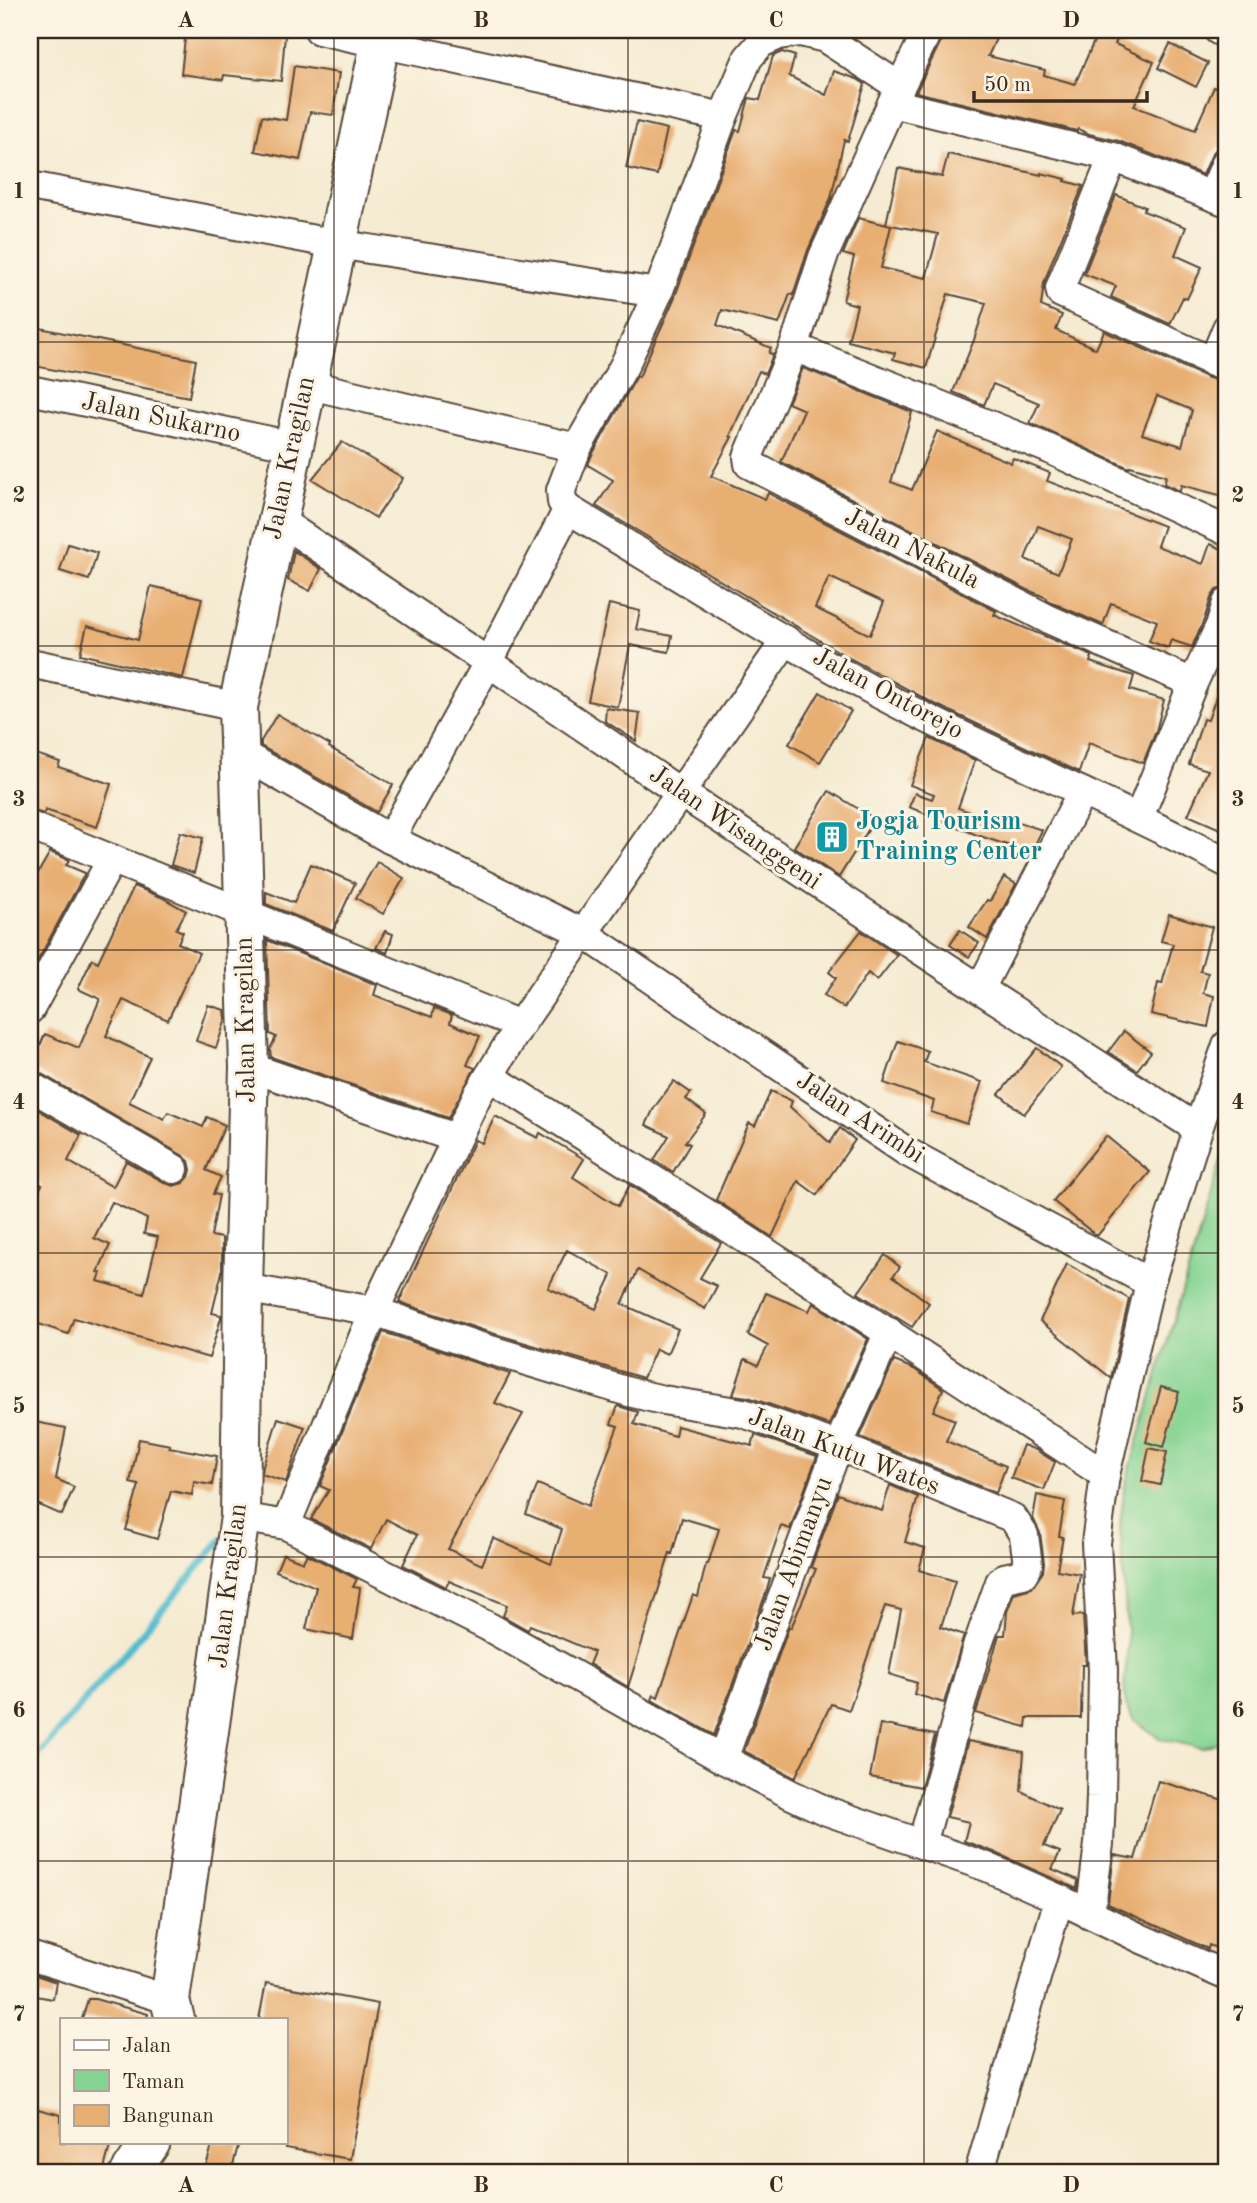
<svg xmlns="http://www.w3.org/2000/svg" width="1257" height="2203" viewBox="0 0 1257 2203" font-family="'Old Standard TT',serif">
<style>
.green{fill:#86d493;stroke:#607f58;stroke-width:2}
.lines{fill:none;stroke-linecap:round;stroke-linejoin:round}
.stream{stroke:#51bbce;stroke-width:7}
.building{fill:#e8af73;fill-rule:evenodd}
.street-casing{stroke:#574739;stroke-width:32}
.secondary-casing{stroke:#574739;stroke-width:42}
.street{stroke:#fff;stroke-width:28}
.secondary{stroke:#fff;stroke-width:38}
.grid{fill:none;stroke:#3b2a1e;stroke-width:2;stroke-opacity:0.55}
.labels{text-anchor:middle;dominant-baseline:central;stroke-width:6;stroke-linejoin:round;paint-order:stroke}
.street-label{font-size:26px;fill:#3b2a1e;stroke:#fcf5e5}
.culture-label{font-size:26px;font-weight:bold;fill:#0d838f;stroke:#fcf5e5;text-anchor:start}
.neatline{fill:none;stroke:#3b2a1e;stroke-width:2.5}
.grid-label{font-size:23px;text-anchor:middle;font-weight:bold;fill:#3b2a1e}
</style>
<rect width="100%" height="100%" fill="#fcf5e5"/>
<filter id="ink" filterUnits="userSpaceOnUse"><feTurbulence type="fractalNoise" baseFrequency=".0143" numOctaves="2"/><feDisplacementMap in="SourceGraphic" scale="14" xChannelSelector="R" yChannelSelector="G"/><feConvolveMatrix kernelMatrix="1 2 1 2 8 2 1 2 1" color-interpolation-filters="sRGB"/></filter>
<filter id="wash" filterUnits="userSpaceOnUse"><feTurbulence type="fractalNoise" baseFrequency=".00686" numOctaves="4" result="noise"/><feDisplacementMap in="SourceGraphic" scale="28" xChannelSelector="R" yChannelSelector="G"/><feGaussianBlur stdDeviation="1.57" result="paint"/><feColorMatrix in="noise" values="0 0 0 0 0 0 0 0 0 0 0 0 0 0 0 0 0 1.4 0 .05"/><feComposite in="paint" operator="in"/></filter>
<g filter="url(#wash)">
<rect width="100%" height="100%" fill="#f5ebd2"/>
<path class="green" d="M1227,1139V1739L1202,1748L1161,1739L1134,1720L1126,1705L1124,1687L1128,1644L1120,1527L1124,1489Z"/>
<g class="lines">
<path class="stream" d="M30,1765L222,1539"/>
</g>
<g id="blocks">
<g class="building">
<path d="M186,30H238L285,35L281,81L224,75L223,80L181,74Z"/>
<path d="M945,30H1000L988,56L1045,70L1044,75L1075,84L1099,30H1122L1115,44L1154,62L1134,106L1195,130L1214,87L1227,92V140L1225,145L1218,147L1212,154L1203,175L1119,141L1089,134L1078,129L1077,131L916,92L943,37Z"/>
<path d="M1170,44L1208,63L1196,87L1158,68Z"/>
<path d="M782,52L795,56L789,76L826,95L834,71L857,79L865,84L848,141L844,140L831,198L808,250L793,295L790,294L779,324L722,310L717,325L771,348L769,353L773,354L765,374L759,371L730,436L732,437L711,476L765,499L768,493L996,611L994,615L1092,656L1090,662L1134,676L1130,690L1164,700L1156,731L1143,763L1089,743L1079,772L1019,744L933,703L851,659L596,506L613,480L588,465L592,455L637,376L639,377L674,299L736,130L740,131L749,98L760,100L773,56ZM829,577L884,602L870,635L815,608Z"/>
<path d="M294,66L339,73L333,115L310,112L300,160L255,151L262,116L286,120Z"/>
<path d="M637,122L667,129L657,175L626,168Z"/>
<path d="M948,154L1041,175V173L1066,179L1065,181L1083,186L1052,261L1044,283L1041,306L1062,315L1056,330L1096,349L1104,331L1206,377L1227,384V497L1181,485L1180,491L1164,484L1166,476L1130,466L1129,468L1030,423L1039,403L993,384L984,405L953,392L974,340L986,303L948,294L926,368L893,359L895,353L848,341L857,305L843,301L854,257L843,254L858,218L891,226L881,268L926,278L938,234L886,224L898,168L942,177ZM1157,396L1192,410L1182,446L1142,434Z"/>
<path d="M1116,195L1145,207L1143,211L1186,227L1175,255L1202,267L1187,299L1183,297L1170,324L1111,297L1116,286L1084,274Z"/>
<path d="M30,326L196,360L189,397L30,365Z"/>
<path d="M803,368L912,412L891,482L912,490L937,431L1011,463L1013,458L1050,473L1047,481L1164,526L1157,546L1203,564L1210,544L1227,551V587L1216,590L1211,598L1204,620L1192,647L1171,640L1168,648L1149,641L1157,621L1111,603L1103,625L1053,603L1047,600V598L1028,590L781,462L804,410L788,403ZM1038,526L1072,539L1058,573L1025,559Z"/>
<path d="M342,442L403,478L376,518L312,479Z"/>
<path d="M68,544L97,553L89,580L60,571Z"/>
<path d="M294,551L321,569L310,591L288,580Z"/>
<path d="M151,586L202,598L183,678L80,654L87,626L138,640Z"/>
<path d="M609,604L640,611L636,629L672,636L669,652L630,645L618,707L588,701Z"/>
<path d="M1224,674H1227V832L1188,815L1208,770L1189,764L1203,719L1208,720Z"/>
<path d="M820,692L851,711L820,762L789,744Z"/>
<path d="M606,708L640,713L636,741L605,721Z"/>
<path d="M277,714L330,745L329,747L393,785L377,812L261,746V741Z"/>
<path d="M929,738L975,760L958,808L998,822L1000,816L1042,830L1031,853L977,835L909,807L915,793L932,799L934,794L910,785Z"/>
<path d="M30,752L60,762L58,767L111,784L97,827L45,810L44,814L30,810Z"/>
<path d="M829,791L875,819L839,877L794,847Z"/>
<path d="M180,832L203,838L194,873L171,865Z"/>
<path d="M50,852L69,860L66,865L85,873L30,975V868L38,873Z"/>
<path d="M377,862L404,878L383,914L356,898Z"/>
<path d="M311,864L355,883L333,931L266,904V892L294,903Z"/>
<path d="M1004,877L1016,884L987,939L969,927L987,900L990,901Z"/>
<path d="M134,886L161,897L186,911L176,929L183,932L178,943L199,953L168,1020L123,1000L106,1036L150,1057L129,1102L164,1119L168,1112L203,1127L207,1117L225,1125L206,1170L221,1177L213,1194L219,1195L211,1236L222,1238V1272L212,1313L221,1315V1318L209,1358L74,1318L68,1334L30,1321V1207L42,1185L30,1179V1105L81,1135L68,1161L113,1187L126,1161L166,1183L173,1186L183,1183L189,1177L191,1170L189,1161L182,1155L38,1072L30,1069L45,1034L79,1048L100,999L78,989L92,959L98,962ZM112,1202L147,1219L144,1234L158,1237L144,1294L98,1281L101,1273L98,1272L110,1245L94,1238Z"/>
<path d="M1169,914L1212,927L1200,971L1208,973L1203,993L1214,996L1208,1027L1151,1014L1158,983L1162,984L1173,944L1161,941Z"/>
<path d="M960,930L979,943L969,957L950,945Z"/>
<path d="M385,931L393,934L387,953L376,948Z"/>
<path d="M861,931L897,955L877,981L868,973L844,1008L824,995L836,978L829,972Z"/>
<path d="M267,940L377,985L374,995L392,1002L432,1017L434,1008L452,1015L450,1023L480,1036L467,1065L475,1068L448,1118L271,1057L270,1049L276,1037L270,1034Z"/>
<path d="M208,1005L225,1010L226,1019L216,1048L196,1041Z"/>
<path d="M1124,1031L1151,1052L1137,1070L1108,1052Z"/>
<path d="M898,1041L928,1051L924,1062L982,1082L967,1124L931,1112L934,1101L884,1083Z"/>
<path d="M1037,1048L1061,1067L1024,1114L999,1094Z"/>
<path d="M674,1081L691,1093L686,1099L706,1114L685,1142L690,1144L673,1172L654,1160L669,1136L646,1125L654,1108Z"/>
<path d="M771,1091L792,1101L790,1107L830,1143L840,1128L855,1140L817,1195L798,1181L772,1237L716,1200L749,1123L755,1126Z"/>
<path d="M495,1116L538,1138L540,1133L584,1159L573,1177L618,1206L630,1185L721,1243L700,1278L717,1286L705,1309L638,1270L622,1304L678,1329L667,1354L656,1349L643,1378L482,1330L399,1302L475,1140L482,1143ZM567,1250L612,1275L596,1309L548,1288Z"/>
<path d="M1106,1136L1150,1172L1097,1236L1053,1201Z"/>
<path d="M885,1255L900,1267L893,1276L929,1303L912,1327L858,1293Z"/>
<path d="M1067,1264L1129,1299L1111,1378L1040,1321Z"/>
<path d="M766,1293L809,1311L813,1303L868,1339L829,1425L748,1397L733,1395L745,1359L758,1365L768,1346L748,1335Z"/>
<path d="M383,1332L510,1374L495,1403L523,1414L448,1549L482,1565L493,1538L551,1564L562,1529L526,1514L538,1484L588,1506L618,1426L611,1424L618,1406L638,1412L634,1424L675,1436L677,1426L752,1446L755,1435L817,1456L790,1529L781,1526L764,1578L770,1579L767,1590L714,1735L652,1700L654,1695L658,1697L693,1595L698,1597L706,1564H708L719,1529L682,1518L672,1554L670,1553L628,1687L589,1664L594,1652L530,1625L528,1630L503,1616L507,1605L449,1581L446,1587L403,1565L417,1535L386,1519L371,1549L311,1519L329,1490L320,1486Z"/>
<path d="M894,1361L914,1369L943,1389L933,1411L955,1420L946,1441L1006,1466L996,1493L860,1437Z"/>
<path d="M1161,1387L1179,1392L1164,1447L1146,1442Z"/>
<path d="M278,1418L305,1427L286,1482L262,1474L263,1466Z"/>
<path d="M30,1421L66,1428L56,1479L74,1487L62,1515L30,1501Z"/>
<path d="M139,1439L170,1445L169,1447L217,1456L212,1485L194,1482L192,1495L171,1491L157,1539L126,1530L139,1485L130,1483Z"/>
<path d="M1023,1445L1036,1450L1055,1462L1044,1490L1011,1478Z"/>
<path d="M1149,1448L1167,1452L1160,1485L1142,1481Z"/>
<path d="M890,1485L918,1497L905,1542L925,1548L919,1570L955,1581L941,1627L964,1635L944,1703L914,1694L917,1683L889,1674L901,1610L885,1606L849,1710L831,1704L795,1778L744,1751L789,1627L791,1628L816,1569L811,1567L838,1494L882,1511Z"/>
<path d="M1037,1495L1065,1501L1059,1536L1063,1537L1057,1570L1080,1574L1073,1616L1083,1615L1086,1665H1082L1081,1718H1027L1026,1727L976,1713L999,1635H1005L1007,1612L1014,1593L1032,1588L1043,1572L1044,1563L1040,1533L1033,1518Z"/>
<path d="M283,1554L303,1562L307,1554L357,1579L353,1587L360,1588L353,1639L306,1629L316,1587L276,1571Z"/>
<path d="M880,1724L935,1735L921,1787L870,1777Z"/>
<path d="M968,1741L1024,1752L1021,1791L1060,1810L1044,1846L1060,1852L1052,1869L1078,1880L1077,1889L994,1852L964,1841L969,1822L947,1817Z"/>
<path d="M1158,1781L1227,1801V1952L1209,1945L1208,1949L1108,1904L1114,1855L1135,1859Z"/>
<path d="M30,1973L56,1982L53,1999L30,1995Z"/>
<path d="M266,1983L378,2004L350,2159L285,2148V2019H259Z"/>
<path d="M88,1999H95L148,2014L147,2019H82Z"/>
<path d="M30,2107L61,2115V2142H111L103,2173H30Z"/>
<path d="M213,2142H239L231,2173H204Z"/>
</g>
</g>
</g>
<g filter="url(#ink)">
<use href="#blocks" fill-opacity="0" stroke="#574739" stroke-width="2"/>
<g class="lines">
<defs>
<g id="street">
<path d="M319,30L723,117"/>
<path d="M928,30L892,103L823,257L794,347L748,457L749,464L1046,618L1193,683"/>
<path d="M1218,30L1227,35"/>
<path d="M900,87L825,38L800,32L779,35L761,43L748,58L723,117L658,293L624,366L577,448L561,490L562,502L568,509C673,572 776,638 883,696C996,756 1115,803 1227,863"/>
<path d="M892,103L1113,157L1227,202"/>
<path d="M1113,157L1060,288L1061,293L1227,368"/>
<path d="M30,186L336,244L658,293"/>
<path d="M1212,196L1227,161"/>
<path d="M794,347L1047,448L1227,531"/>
<path d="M1213,362L1227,328"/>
<path d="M306,384L577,448"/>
<path d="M30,390L293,446"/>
<path d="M277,519L681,793L980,989L1198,1129"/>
<path d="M30,663L238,707"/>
<path d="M240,753L390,839L583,933L907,1152L1150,1283"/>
<path d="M1139,817L1193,683L1220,626L1227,603"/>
<path d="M30,826L520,1025"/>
<path d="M390,839L489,661L568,509"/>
<path d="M980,989L1082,792"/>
<path d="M30,1009L112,859"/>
<path d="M249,1067L444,1134"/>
<path d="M489,1076L709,1215L1105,1475"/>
<path d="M30,1086L174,1169"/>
<path d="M243,1288L374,1311L477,1346L629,1392L663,1400L743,1413L838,1446L1013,1518L1024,1535L1028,1565L1023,1574L1004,1578L1000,1582L976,1650L922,1844"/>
<path d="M240,1517L286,1525L489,1627L723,1759L790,1794L824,1810L987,1867L1059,1899L1142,1939L1227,1976"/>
<path d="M286,1525L374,1311L477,1096L520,1025L786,640"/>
<path d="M723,1759L838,1446L889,1332"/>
<path d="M1090,1915L1099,1844L1101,1797L1103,1670L1096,1543L1105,1475L1150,1283L1198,1129L1227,1045"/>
<path d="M30,1956L170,2000"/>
<path d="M979,2173L1059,1899"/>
</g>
<g id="secondary">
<path d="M175,2019L170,2000L240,1517L243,1288L249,1067L238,707L383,30"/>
<path d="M130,2173L151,2142"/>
</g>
</defs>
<use href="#street" class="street-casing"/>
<use href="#secondary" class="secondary-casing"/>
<use href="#street" class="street"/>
<use href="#secondary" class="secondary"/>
</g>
</g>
<path class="grid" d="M334,30V2173M628,30V2173M924,30V2173M30,342H1227M30,646H1227M30,950H1227M30,1253H1227M30,1557H1227M30,1861H1227"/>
<defs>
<symbol id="building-square" viewBox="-11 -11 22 22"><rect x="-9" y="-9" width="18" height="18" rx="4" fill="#0f9aa8" stroke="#fcf5e5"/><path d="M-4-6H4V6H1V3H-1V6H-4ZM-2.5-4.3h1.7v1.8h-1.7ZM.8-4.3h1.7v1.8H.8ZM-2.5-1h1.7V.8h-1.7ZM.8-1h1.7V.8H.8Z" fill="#fff"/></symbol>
</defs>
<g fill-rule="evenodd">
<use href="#building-square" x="813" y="818" width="38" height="38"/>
</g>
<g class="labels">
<g class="street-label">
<text transform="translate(161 418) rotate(12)">Jalan Sukarno</text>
<text transform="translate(290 458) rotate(-78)">Jalan Kragilan</text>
<text transform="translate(912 549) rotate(27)">Jalan Nakula</text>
<text transform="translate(888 694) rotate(28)">Jalan Ontorejo</text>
<text transform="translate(735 828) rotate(34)">Jalan Wisanggeni</text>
<text transform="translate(246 1020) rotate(-91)">Jalan Kragilan</text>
<text transform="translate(860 1118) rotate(33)">Jalan Arimbi</text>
<text transform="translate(844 1452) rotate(21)">Jalan Kutu Wates</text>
<text transform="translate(794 1564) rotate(-70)">Jalan Abimanyu</text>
<text transform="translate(229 1586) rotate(-83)">Jalan Kragilan</text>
</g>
<g class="culture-label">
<text x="856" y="822">Jogja Tourism<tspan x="856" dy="30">Training Center</tspan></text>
</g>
</g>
<rect width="1257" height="2203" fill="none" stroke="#fcf5e5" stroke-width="77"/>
<rect x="60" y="2018" width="228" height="126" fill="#fcf5e5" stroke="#afa495" stroke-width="2"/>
<rect x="74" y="2040" width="35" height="10" fill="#ffffff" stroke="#afa495" stroke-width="2"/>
<text x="122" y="2052" font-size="21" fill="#3b2a1e">Jalan</text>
<rect x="74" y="2070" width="35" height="21" fill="#86d493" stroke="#afa495" stroke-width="2"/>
<text x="122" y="2088" font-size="21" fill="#3b2a1e">Taman</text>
<rect x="74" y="2105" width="35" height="21" fill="#e8af73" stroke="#afa495" stroke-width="2"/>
<text x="122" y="2122" font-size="21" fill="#3b2a1e">Bangunan</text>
<path d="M974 91v10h173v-10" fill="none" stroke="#3b2a1e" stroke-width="3.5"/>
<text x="984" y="91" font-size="21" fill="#3b2a1e" stroke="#fcf5e5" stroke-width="5" paint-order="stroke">50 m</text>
<rect x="38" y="38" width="1180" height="2126" class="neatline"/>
<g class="grid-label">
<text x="186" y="27">A</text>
<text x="481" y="27">B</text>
<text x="776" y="27">C</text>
<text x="1071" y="27">D</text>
<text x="19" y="198">1</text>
<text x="1238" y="198">1</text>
<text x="19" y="502">2</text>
<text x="1238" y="502">2</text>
<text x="19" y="806">3</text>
<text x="1238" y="806">3</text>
<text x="19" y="1109">4</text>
<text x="1238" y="1109">4</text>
<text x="19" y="1413">5</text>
<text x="1238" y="1413">5</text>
<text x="19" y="1717">6</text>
<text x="1238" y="1717">6</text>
<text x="19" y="2021">7</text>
<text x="1238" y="2021">7</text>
<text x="186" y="2192">A</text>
<text x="481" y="2192">B</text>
<text x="776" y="2192">C</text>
<text x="1071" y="2192">D</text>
</g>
</svg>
